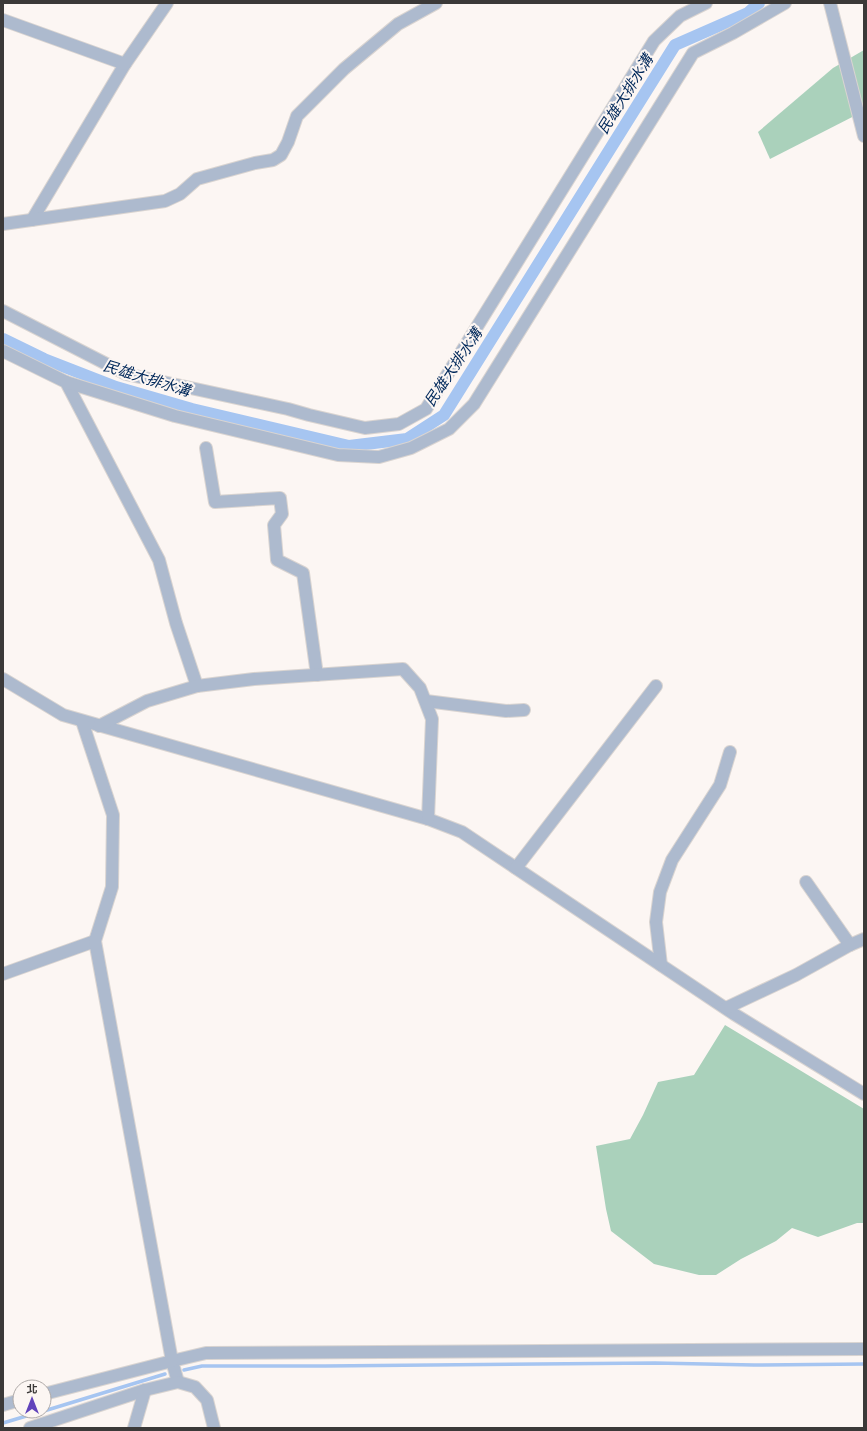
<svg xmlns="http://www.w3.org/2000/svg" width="867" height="1431" viewBox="0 0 867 1431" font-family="Helvetica,'Noto Sans TC',sans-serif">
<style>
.green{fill:#aad1bb}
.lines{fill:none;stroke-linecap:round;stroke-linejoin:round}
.stream{stroke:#a6c5f1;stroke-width:3.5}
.canal{stroke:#a6c5f1;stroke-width:12}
.minor-casing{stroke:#d9d4d1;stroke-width:14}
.minor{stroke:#adbace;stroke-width:12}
.labels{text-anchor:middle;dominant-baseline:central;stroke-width:4;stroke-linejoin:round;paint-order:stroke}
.water-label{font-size:15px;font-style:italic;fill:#00285a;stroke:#fcf6f3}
</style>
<rect width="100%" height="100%" fill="#fcf6f3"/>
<g class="green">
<path d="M864,50V111L770,159L758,132L833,68Z"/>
<path d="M725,1025L864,1109V1223H857L818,1237L792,1228L776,1241L741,1259L716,1275H699L654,1264L611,1231L606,1209L596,1146L630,1139L643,1115L658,1082L694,1075Z"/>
</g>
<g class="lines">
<g class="stream">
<path d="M184,1370L202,1366H325L655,1363L754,1365L864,1364"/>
<path d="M44,1411L165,1374"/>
<path d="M3,1423L43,1411"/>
</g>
<path class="canal" d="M3,339L44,359L116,387L192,409L349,446L407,439L444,415L675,45L748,13L759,3"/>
<defs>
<g id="minor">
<path d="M830,3L864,136"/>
<path d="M3,20L125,64L32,220"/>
<path d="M125,64L167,3"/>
<path d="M3,224L165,201L180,194L197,179L255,163L273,160L281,155L288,142L297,116L344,69L398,24L436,3"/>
<path d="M3,311L126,374L288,409L309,415L365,428L399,424L426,409L654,41L680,16L706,3"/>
<path d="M3,351L66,382L159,560L176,623L197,686"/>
<path d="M66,382L175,416L338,455L379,457L411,448L449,429L474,404L693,53L733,33L785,3"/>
<path d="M206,448L215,502L280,498L282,514L274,525L277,560L303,573L317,675"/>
<path d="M3,679L63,715L428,819L462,832L734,1014L864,1094"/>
<path d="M426,701L506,711L524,710"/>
<path d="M99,726L147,701L197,686L254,679L403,669L420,688L432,719L428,819"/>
<path d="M516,868L656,686"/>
<path d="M806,882L850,945"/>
<path d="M661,965L656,922L660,892L672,860L720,785L730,752"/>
<path d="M3,974L95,941"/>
<path d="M726,1008L796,975L850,945L864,939"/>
<path d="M178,1382L172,1361L206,1353L864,1349"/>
<path d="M44,1394L172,1361L95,941L112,887L113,815L82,721"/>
<path d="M3,1405L20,1400"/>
<path d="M30,1428L145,1390L178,1382L195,1387L207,1400L214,1428"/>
<path d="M134,1428L145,1390"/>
</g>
</defs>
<use href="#minor" class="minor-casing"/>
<use href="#minor" class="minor"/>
</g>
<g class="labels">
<g class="water-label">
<text transform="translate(625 94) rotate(-58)">民雄大排水溝</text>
<text transform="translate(453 367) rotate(-56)">民雄大排水溝</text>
<text transform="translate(147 378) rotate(17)">民雄大排水溝</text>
</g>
</g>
<rect width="867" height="1431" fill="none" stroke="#3b3938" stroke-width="8"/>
<g transform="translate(32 1399)"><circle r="19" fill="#fcf6f3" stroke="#afaaa8"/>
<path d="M0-3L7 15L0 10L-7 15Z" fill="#6143bb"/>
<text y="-6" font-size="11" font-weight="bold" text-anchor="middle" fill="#3b3938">北</text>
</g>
</svg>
